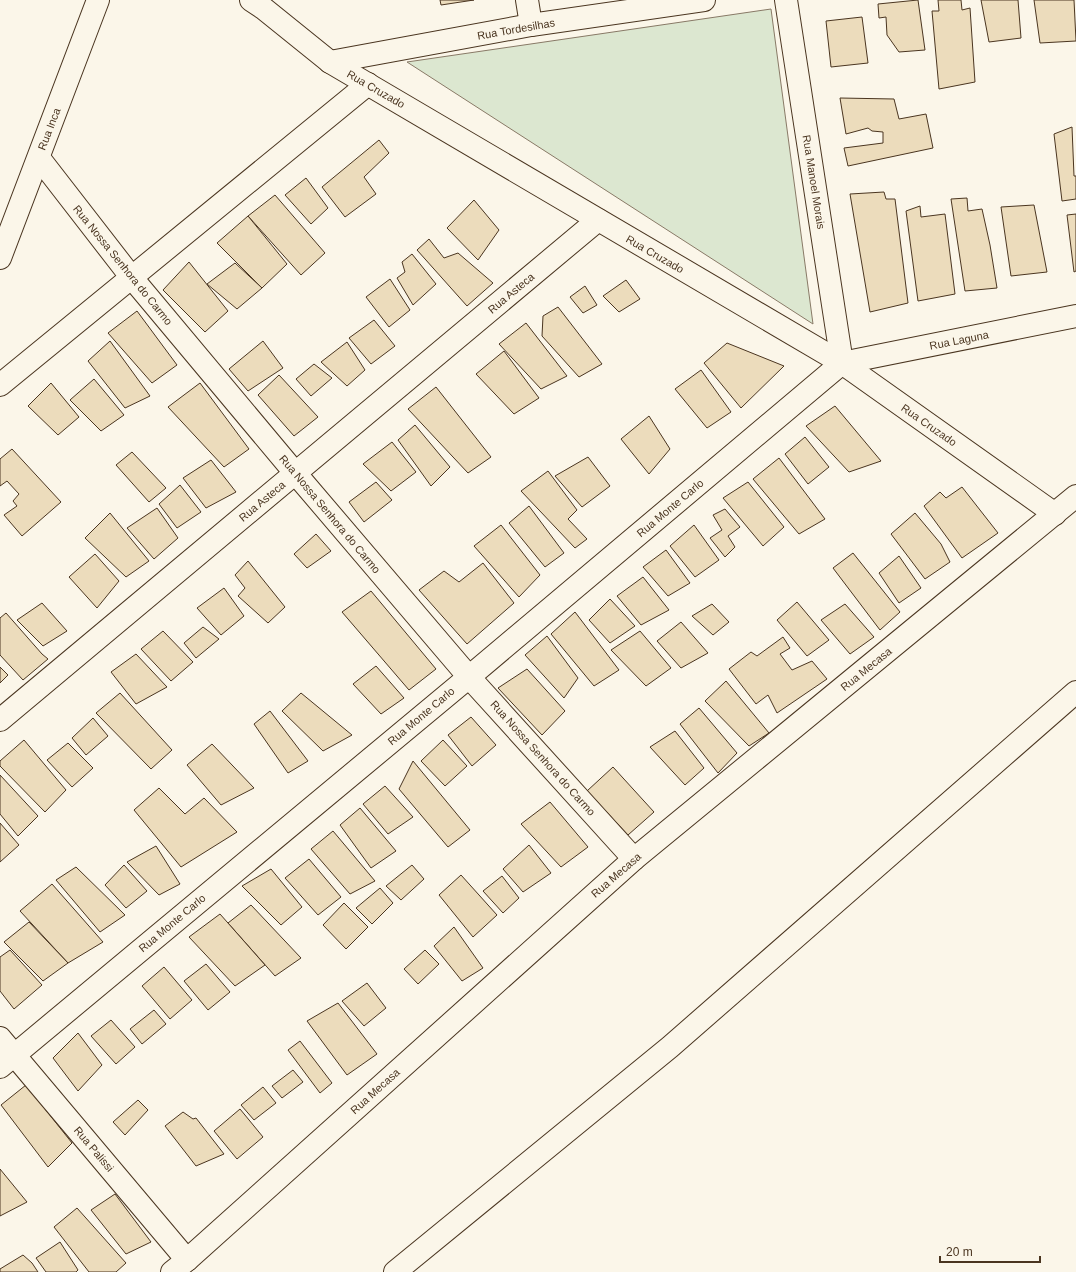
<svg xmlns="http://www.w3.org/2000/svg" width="1076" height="1272" viewBox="0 0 1076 1272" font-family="Helvetica,sans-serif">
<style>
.green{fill:#dce7d0;stroke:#887966}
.building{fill:#ecdcbc;stroke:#4a3520}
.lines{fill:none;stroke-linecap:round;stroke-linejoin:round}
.minor-casing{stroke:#4a3520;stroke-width:24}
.major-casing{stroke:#4a3520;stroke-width:24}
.minor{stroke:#fbf6e9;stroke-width:22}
.major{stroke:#fbf6e9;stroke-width:22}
.labels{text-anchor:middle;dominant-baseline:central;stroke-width:3;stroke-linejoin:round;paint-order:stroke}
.street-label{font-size:11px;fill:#4a3520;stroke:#fbf6e9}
</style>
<rect width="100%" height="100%" fill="#fbf6e9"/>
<path class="green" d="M771,9L813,324L407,62Z"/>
<g class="building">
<path d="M440,0H474L441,5Z"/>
<path d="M918,0L925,50L899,52L887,35L886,17L879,18L878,4Z"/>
<path d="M938,0H961L962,10L970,8L975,82L939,89L932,11H939Z"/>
<path d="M981,0H1018L1021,38L989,42Z"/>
<path d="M1034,0H1074L1076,41L1040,43Z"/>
<path d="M862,17L868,63L831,67L826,21Z"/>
<path d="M840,98L894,99L899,119L926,114L933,148L848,166L844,148L883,143V132L872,131L868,128L846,134Z"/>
<path d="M1072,127L1074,176H1076V199L1062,201L1054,134Z"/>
<path d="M379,140L389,153L364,177L376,194L345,217L322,187Z"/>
<path d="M306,178L328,208L311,224L285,195Z"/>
<path d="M884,192L886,199H895L908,303L870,312L850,194Z"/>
<path d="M275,195L325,253L301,275L248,216Z"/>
<path d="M967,198L968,211L982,209L990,245L997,288L965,291L951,199Z"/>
<path d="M474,200L499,230L478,260L447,228Z"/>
<path d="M1034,205L1047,272L1011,276L1001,207Z"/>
<path d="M920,206L921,217L945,214L955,294L918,301L906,211Z"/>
<path d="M1076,214V271L1074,272L1067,215Z"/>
<path d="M248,216L287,264L262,288L217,243Z"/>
<path d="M429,239L444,258L458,253L493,283L467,306L417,250Z"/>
<path d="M412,254L436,284L413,305L397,278L405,272L402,262Z"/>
<path d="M189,262L228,311L205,332L163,290Z"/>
<path d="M235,263L262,288L237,309L207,284Z"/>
<path d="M390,279L410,310L389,327L366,297Z"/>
<path d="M626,280L640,299L619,312L603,296Z"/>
<path d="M585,286L597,305L583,313L570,297Z"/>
<path d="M558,307L602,364L579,377L542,336L543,316Z"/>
<path d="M137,311L177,365L152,383L108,333Z"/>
<path d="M374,320L395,346L371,364L349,338Z"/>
<path d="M526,323L567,376L541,389L499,344Z"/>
<path d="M110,341L150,396L125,408L88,361Z"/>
<path d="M263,341L283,368L248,391L229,369Z"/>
<path d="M347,342L365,370L347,386L321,362Z"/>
<path d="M727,343L784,366L741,408L704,363Z"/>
<path d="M504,351L539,398L514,414L476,374Z"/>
<path d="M314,364L332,378L311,396L296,379Z"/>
<path d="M701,370L731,412L707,428L675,389Z"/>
<path d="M279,375L318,417L294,436L258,395Z"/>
<path d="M94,379L124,415L101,431L70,400Z"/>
<path d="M51,383L79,417L58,435L28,406Z"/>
<path d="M200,383L249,449L224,467L168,407Z"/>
<path d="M436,387L491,457L468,473L408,409Z"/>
<path d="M835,406L881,461L849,472L806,426Z"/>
<path d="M649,416L670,449L649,474L621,439Z"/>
<path d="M415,425L450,467L431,486L398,440Z"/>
<path d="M805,437L829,467L808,484L785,454Z"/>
<path d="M392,442L416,472L391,491L363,464Z"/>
<path d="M12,449L61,502L22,536L4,515L17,506L13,501L19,494L7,481L0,486V459Z"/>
<path d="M132,452L166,488L149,502L116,465Z"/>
<path d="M588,457L610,486L582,507L555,476Z"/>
<path d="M779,458L825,519L799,534L753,479Z"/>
<path d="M211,460L236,492L206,508L183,478Z"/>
<path d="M548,471L577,510L568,519L587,539L575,548L521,491Z"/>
<path d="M376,482L392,500L364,522L349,502Z"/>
<path d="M748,482L784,527L763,546L723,498Z"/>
<path d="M180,485L201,512L177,528L159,504Z"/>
<path d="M962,487L998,533L962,558L924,506L940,492L946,498Z"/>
<path d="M529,506L564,553L545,567L509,523Z"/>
<path d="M157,508L178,538L154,559L127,528Z"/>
<path d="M725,509L740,527L728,536L735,547L725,557L710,538L722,530L713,515Z"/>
<path d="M110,513L149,561L126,577L85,538Z"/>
<path d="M915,513L941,544L950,562L925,579L891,534Z"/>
<path d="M501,525L540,575L519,597L474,546Z"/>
<path d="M694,525L719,560L695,577L670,546Z"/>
<path d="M316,534L331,551L307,568L294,554Z"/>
<path d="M666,550L690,583L668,596L643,567Z"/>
<path d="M853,553L900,612L880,630L833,568Z"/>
<path d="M95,554L119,581L97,608L69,577Z"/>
<path d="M899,556L921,588L899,603L879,573Z"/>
<path d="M248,561L285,607L268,623L238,596L245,588L235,575Z"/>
<path d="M483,563L514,603L467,644L419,590L444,571L459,582Z"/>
<path d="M643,577L669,610L641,625L617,596Z"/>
<path d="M224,588L244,616L221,635L197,608Z"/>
<path d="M371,591L436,669L409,690L342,612Z"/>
<path d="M610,599L635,626L610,643L589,620Z"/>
<path d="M797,602L829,640L807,656L777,620Z"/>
<path d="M42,603L67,631L43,646L17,620Z"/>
<path d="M712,604L729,622L713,635L692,616Z"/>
<path d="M845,604L874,637L850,654L821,620Z"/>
<path d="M575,612L619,670L594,686L551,634Z"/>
<path d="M6,613L42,654L48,659L23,680L0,655V618Z"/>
<path d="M681,622L708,653L681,668L657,641Z"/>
<path d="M203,627L219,639L196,658L184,643Z"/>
<path d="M163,631L193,662L171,681L141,649Z"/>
<path d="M640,631L671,668L646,686L611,650Z"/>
<path d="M547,636L578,678L564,698L525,655Z"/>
<path d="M783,637L790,648L780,654L792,670L812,661L827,679L777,713L768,695L756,704L729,669L751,652L757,656Z"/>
<path d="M136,654L167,687L136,704L111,672Z"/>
<path d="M376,666L404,698L381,714L353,684Z"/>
<path d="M0,667L8,675L0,683Z"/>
<path d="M527,669L565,711L542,735L498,688Z"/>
<path d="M726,681L769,733L749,746L705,701Z"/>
<path d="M120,693L172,750L151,769L96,713Z"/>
<path d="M301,693L352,735L323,751L282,711Z"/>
<path d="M699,708L737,753L718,773L680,724Z"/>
<path d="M270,711L308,761L288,773L254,724Z"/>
<path d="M471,717L496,745L472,766L448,735Z"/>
<path d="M93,718L108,736L86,755L72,738Z"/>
<path d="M675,731L704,768L685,785L650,747Z"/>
<path d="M24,740L66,790L45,812L0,766V761Z"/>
<path d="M443,740L467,766L445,786L421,761Z"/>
<path d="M68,743L93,768L72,787L47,760Z"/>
<path d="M212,744L254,788L221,805L187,765Z"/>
<path d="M413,761L470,830L448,847L399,789Z"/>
<path d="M613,767L654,812L628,835L587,791Z"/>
<path d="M0,775L38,816L18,836L0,814Z"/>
<path d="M385,786L413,817L388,834L363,804Z"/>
<path d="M159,788L185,814L204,798L237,832L181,867L134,810Z"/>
<path d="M550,802L588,847L561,867L521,824Z"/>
<path d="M360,808L396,851L371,868L340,825Z"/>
<path d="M0,823L19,845L0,862Z"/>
<path d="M333,831L375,881L350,894L311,849Z"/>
<path d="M529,845L551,873L523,892L503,869Z"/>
<path d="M156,846L180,884L159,895L127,862Z"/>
<path d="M309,859L341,897L318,915L285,878Z"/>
<path d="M124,865L147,891L126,908L105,885Z"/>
<path d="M412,865L424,879L401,900L386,886Z"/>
<path d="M76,867L125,915L100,932L56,880Z"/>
<path d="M271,869L302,907L281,925L242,886Z"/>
<path d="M461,875L497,915L473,937L439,895Z"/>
<path d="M502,876L519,898L503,913L483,891Z"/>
<path d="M52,884L103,942L68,963L20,911Z"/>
<path d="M380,888L393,903L372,924L356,908Z"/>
<path d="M344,903L368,927L346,949L323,925Z"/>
<path d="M251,905L301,958L275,976L228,923Z"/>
<path d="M220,914L265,965L235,986L189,937Z"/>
<path d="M29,922L68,963L43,981L4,942Z"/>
<path d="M454,927L483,968L462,981L434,946Z"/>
<path d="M10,950L42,985L14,1009L0,991V957Z"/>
<path d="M425,950L439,964L418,984L404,969Z"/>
<path d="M206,964L230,992L208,1010L184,981Z"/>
<path d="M164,967L192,1000L170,1019L142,986Z"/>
<path d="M367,983L386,1008L364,1026L342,1001Z"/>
<path d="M338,1003L377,1054L347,1075L307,1021Z"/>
<path d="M154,1010L166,1024L142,1044L130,1029Z"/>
<path d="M111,1020L135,1047L116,1064L91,1036Z"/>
<path d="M78,1033L102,1065L78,1091L53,1058Z"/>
<path d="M300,1041L332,1083L320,1093L288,1050Z"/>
<path d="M293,1070L303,1082L282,1098L272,1086Z"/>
<path d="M26,1085L72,1143L48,1167L1,1105Z"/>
<path d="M263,1087L276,1103L254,1120L241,1105Z"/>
<path d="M138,1100L148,1110L125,1135L113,1122Z"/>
<path d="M240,1109L263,1137L237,1159L214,1131Z"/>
<path d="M183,1112L193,1119L196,1118L224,1154L196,1166L165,1126Z"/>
<path d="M0,1169L27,1202L0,1216Z"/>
<path d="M115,1194L151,1242L126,1254L91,1210Z"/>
<path d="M77,1208L126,1263L116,1272H89L54,1227Z"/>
<path d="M60,1242L78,1270L76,1272H46L36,1258Z"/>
<path d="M23,1255L32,1263L38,1272H0V1269Z"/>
</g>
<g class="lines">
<defs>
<g id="minor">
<path d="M251,0L263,8L330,62L842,363L1055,514"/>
<path d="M527,0L531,25"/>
<path d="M786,0L842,363"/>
<path d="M330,62L531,25L704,0"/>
<path d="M39,158L132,278L296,474L469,677L634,859"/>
<path d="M0,258L98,0"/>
<path d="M0,385L368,84"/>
<path d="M0,720L598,220"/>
<path d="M0,1038L187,1260"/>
<path d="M0,1067L469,677L842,363L1076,316"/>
<path d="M172,1272L187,1260L634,859L1076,496"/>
</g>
<path id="major" d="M395,1272L670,1047L1076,692"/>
</defs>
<use href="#minor" class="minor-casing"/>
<use href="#major" class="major-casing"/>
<use href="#minor" class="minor"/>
<use href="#major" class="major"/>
</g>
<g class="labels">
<g class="street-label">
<text transform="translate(516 29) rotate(-10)">Rua Tordesilhas</text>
<text transform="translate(376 89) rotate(30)">Rua Cruzado</text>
<text transform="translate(49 129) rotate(-69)">Rua Inca</text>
<text transform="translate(814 182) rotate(81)">Rua Manoel Morais</text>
<text transform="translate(655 254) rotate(30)">Rua Cruzado</text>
<text transform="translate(123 265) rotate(51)">Rua Nossa Senhora do Carmo</text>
<text transform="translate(511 293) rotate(-40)">Rua Asteca</text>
<text transform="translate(959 340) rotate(-11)">Rua Laguna</text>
<text transform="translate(929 425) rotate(35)">Rua Cruzado</text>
<text transform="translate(262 501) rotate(-40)">Rua Asteca</text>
<text transform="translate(670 508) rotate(-40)">Rua Monte Carlo</text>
<text transform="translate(330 514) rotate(50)">Rua Nossa Senhora do Carmo</text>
<text transform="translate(866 669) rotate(-39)">Rua Mecasa</text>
<text transform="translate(421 716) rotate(-40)">Rua Monte Carlo</text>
<text transform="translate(543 758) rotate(48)">Rua Nossa Senhora do Carmo</text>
<text transform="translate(616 875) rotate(-41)">Rua Mecasa</text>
<text transform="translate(172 923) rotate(-40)">Rua Monte Carlo</text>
<text transform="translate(375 1091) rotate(-42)">Rua Mecasa</text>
<text transform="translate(94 1149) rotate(50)">Rua Palissi</text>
</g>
</g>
<path d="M940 1256v6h100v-6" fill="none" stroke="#4a3520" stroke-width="2"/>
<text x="946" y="1256" font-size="12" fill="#4a3520" stroke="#fbf6e9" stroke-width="3" paint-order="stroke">20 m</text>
</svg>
